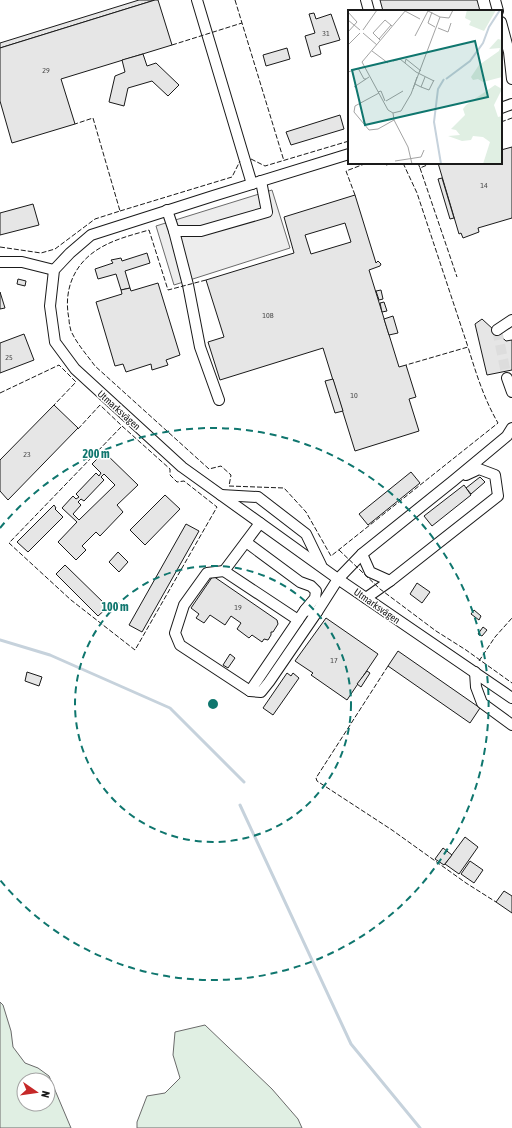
<svg xmlns="http://www.w3.org/2000/svg" width="512" height="1128" viewBox="0 0 512 1128" font-family="'Asap Condensed',sans-serif">
<style>
.green{fill:#e0efe3;stroke:#6a6a6a;fill-rule:evenodd}
.parking{fill:#ededed;stroke:#6a6a6a}
.lines{fill:none;stroke-linecap:round;stroke-linejoin:round}
.stream{stroke:#c6d2dc;stroke-width:3}
.building{fill:#e6e6e6;stroke:#1a1a1a;fill-rule:evenodd}
.minor-tunnel{stroke:#ddd;stroke-width:10;stroke-dasharray:10 5;stroke-linecap:butt}
.minor-casing{stroke:#1a1a1a;stroke-width:12}
.minor{stroke:#fff;stroke-width:10}
.fence{stroke:#1a1a1a;stroke-width:1;stroke-dasharray:5 2;stroke-linecap:butt}
.ring{fill:none;stroke:#0f766e;stroke-width:2;stroke-dasharray:7 5}
.labels{text-anchor:middle;dominant-baseline:central;stroke-width:3;stroke-linejoin:round;paint-order:stroke}
.number-label{font-size:8px;fill:#4d4d4d}
.street-label{font-size:10px;fill:#1a1a1a;stroke:#fff}
.inset-river{fill:none;stroke:#c6d2dc;stroke-width:2}
.inset-road{fill:none;stroke:#a3a3a3;stroke-width:1}
.view{fill:#0f766e;fill-opacity:0.15;stroke:#0f766e;stroke-width:2}
.inset-edge{fill:none;stroke:#1a1a1a;stroke-width:2}
.centre{fill:#0f766e;stroke:#fff;stroke-width:2}
.ring-label{font-size:12px;text-anchor:middle;font-weight:bold;fill:#0f766e;stroke:#fff;stroke-width:3;stroke-linejoin:round;paint-order:stroke}
</style>
<rect width="100%" height="100%" fill="#fff"/>
<g class="green">
<path d="M0,1002L3,1005L11,1031L13,1047L25,1063L38,1068L49,1076L71,1128H0ZM24,1080H48V1104H24Z"/>
<path d="M205,1025L272,1089L298,1119L302,1128H137V1122L147,1096L165,1093L180,1078L173,1055L175,1032Z"/>
</g>
<path class="parking" d="M272,190L290,248L174,285L156,226Z"/>
<g class="lines">
<g class="stream">
<path d="M0,640L50,655L170,708L244,782"/>
<path d="M240,805L351,1044L420,1128"/>
</g>
</g>
<g class="building">
<path d="M139,0H155L0,48V43Z"/>
<path d="M155,0H158L172,45L61,79L75,124L12,143L0,101V48Z"/>
<path d="M380,0H477L480,11H383Z"/>
<path d="M314,13L316,19L331,14L340,40L319,46L321,54L311,57L305,36L315,33L309,14Z"/>
<path d="M287,48L290,59L266,66L263,55Z"/>
<path d="M143,54L147,66L156,63L179,85L168,96L152,81L128,88L124,106L109,102L115,76L125,72L122,60Z"/>
<path d="M340,115L344,129L291,145L286,132Z"/>
<path d="M512,147V218L478,228L479,232L463,238L461,233L459,234L438,163H501V150Z"/>
<path d="M442,178L454,218L450,219L438,179Z"/>
<path d="M355,195L376,263L378,261L381,264L380,266L369,270L399,367L406,365L416,397L409,399L419,431L355,451L323,348L220,380L208,342L224,337L206,280L294,253L284,217ZM345,223L351,242L311,254L305,235Z"/>
<path d="M33,204L39,225L0,235V213Z"/>
<path d="M147,253L150,263L125,271L130,288L121,290L116,274L98,279L95,269L113,263L111,260L121,258L122,261Z"/>
<path d="M18,279L26,281L25,286L17,284Z"/>
<path d="M158,283L180,355L166,360L168,365L152,370L151,364L126,372L123,364L115,366L96,302L122,294L121,290L130,288L131,291Z"/>
<path d="M381,290L383,299L379,300L376,291Z"/>
<path d="M0,292L5,308L0,309Z"/>
<path d="M384,302L387,311L382,312L380,303Z"/>
<path d="M393,316L398,333L389,335L384,319Z"/>
<path d="M482,319L506,341L512,340V370L487,375L475,324Z"/>
<path d="M24,334L34,360L0,373V343Z"/>
<path d="M333,379L343,411L335,413L325,381Z"/>
<path d="M54,405L78,428L8,500L0,491V460Z"/>
<path d="M104,452L138,485L117,505L123,512L100,536L96,532L82,546L86,550L76,560L58,542L77,522L62,508L73,496L76,499L79,497L76,494L96,473L99,476L101,473L92,464ZM104,474L115,485L79,520L73,514L81,505L78,502L81,499L84,501L104,480L101,477Z"/>
<path d="M411,472L420,483L368,525L359,514Z"/>
<path d="M480,477L485,482L471,494L466,488Z"/>
<path d="M464,485L471,495L432,526L424,516Z"/>
<path d="M165,495L180,509L145,545L130,530Z"/>
<path d="M54,505L56,508L55,509L63,517L28,552L17,542Z"/>
<path d="M186,524L199,531L142,632L129,625Z"/>
<path d="M118,552L128,562L119,572L109,562Z"/>
<path d="M65,565L108,607L98,616L56,574Z"/>
<path d="M213,576L277,620L278,624L273,632H271V635L268,640L264,639L262,642L252,635L249,638L237,629L241,623L231,616L225,625L210,615L204,623L196,618L199,614L191,608Z"/>
<path d="M417,583L430,592L422,603L410,594Z"/>
<path d="M474,610L481,616L479,620L471,614Z"/>
<path d="M326,618L378,654L347,700L311,675L313,673L295,661Z"/>
<path d="M483,627L487,630L482,636L478,634Z"/>
<path d="M398,651L480,708L470,723L388,666Z"/>
<path d="M230,654L235,658L228,668L223,665Z"/>
<path d="M367,671L370,673L361,687L357,684Z"/>
<path d="M27,672L42,677L39,686L25,681Z"/>
<path d="M287,673L291,676L293,673L299,678L273,715L263,708Z"/>
<path d="M465,837L478,847L459,874L445,864Z"/>
<path d="M443,848L452,855L444,865L435,859Z"/>
<path d="M470,861L483,870L474,883L461,874Z"/>
<path d="M504,891L512,896V913L496,902Z"/>
</g>
<g class="lines">
<path class="minor-tunnel" d="M497,330L507,378"/>
<defs>
<g id="minor">
<path d="M197,0L252,184"/>
<path d="M366,0L369,11"/>
<path d="M495,0L498,11"/>
<path d="M501,22L509,52L512,79"/>
<path d="M501,108L512,104"/>
<path d="M349,154L213,196L91,235L70,253L54,270L50,306L55,342L75,369L182,467L338,579L512,698"/>
<path d="M167,210L174,231H201L267,212L261,181"/>
<path d="M174,231L188,285L200,347L219,400"/>
<path d="M0,262H22L54,270"/>
<path d="M497,330L512,320"/>
<path d="M507,378L512,392"/>
<path d="M221,495L258,497L306,534L321,565"/>
<path d="M260,523L224,571L298,620"/>
<path d="M246,542L300,582L311,586L316,591L315,598L305,610"/>
<path d="M362,554L370,572L390,581"/>
<path d="M224,571L207,573L184,605L175,633L180,645L250,691L261,692L269,682L317,612"/>
<path d="M366,598L390,581L498,496L495,475L479,469L466,475"/>
<path d="M475,672L476,687L482,703L512,725"/>
<path d="M250,691L305,610L317,612L338,579L362,554L453,481L507,436L512,428"/>
</g>
</defs>
<use href="#minor" class="minor-casing"/>
<use href="#minor" class="minor"/>
<g class="fence">
<path d="M235,0L284,161"/>
<path d="M172,45L242,23"/>
<path d="M501,122L512,118"/>
<path d="M251,159L265,166L349,141"/>
<path d="M384,163L386,165L394,163"/>
<path d="M403,163L417,193L468,347L406,365"/>
<path d="M418,163L420,168L432,163"/>
<path d="M420,168L457,277"/>
<path d="M355,195L346,171L367,163"/>
<path d="M120,211L232,177L240,161"/>
<path d="M0,247L41,253L55,249L95,219L120,211L93,118L75,124"/>
<path d="M206,280L168,290L149,230C132,235 115,239 100,248C74,263 63,290 69,319C69,323 70,327 71,331C77,344 87,355 95,366L209,469L221,466L231,475L229,486L284,488L306,512L331,556L498,423C484,399 476,373 468,347"/>
<path d="M0,393L59,365L76,382L54,405"/>
<path d="M122,426L170,469V475L177,482L184,481L217,507L135,650L71,600L9,543Z"/>
<path d="M78,429L100,405L122,426"/>
<path d="M339,550L380,589L436,631L466,650L512,683"/>
<path d="M479,661L495,637L512,618"/>
<path d="M388,666L316,778L317,781L392,830L466,883L496,902"/>
</g>
</g>
<g class="ring">
<circle cx="213" cy="704" r="138"/>
<path d="M0 528A276 276 0 1 1 0 880"/>
</g>
<g class="labels">
<g class="number-label">
<text x="326" y="33">31</text>
<text x="46" y="70">29</text>
<text x="484" y="185">14</text>
<text x="268" y="315">10B</text>
<text x="9" y="357">25</text>
<text x="354" y="395">10</text>
<text x="27" y="454">23</text>
<text x="238" y="607">19</text>
<text x="334" y="660">17</text>
</g>
<g class="street-label">
<text transform="translate(119 410) rotate(42)">Utmarksvägen</text>
<text transform="translate(377 606) rotate(35)">Utmarksvägen</text>
</g>
</g>
<g transform="translate(348 10)">
<rect width="154" height="154" fill="#fff"/>
<path d="M119,0H148L136,21L121,15L123,11L117,8ZM150,29L154,30V67L135,72L130,69L125,70L123,67L131,55L151,41L152,38L141,39ZM147,75L154,79L146,95L150,107L154,106V154H135L142,132L135,127L125,126L123,130L114,131L100,126L112,125L108,120L103,119L117,105L115,99L118,95Z" fill="#e0efe3"/>
<path class="inset-river" d="M98,69L122,51L135,33L141,17L152,0M93,154L86,112L90,79L96,69"/>
<path class="inset-road" d="M58,0L14,52L40,100L45,103L53,101L63,84L92,7M78,0L92,7M57,1L72,9M0,2L9,12L0,22M84,2L80,13L87,17M92,7L101,8L105,0M0,10L12,20M90,18L100,22L103,13M15,20L29,0M15,23L29,35M67,26L80,1M31,29L43,15M32,30L25,23L37,10L44,16M0,35L12,23M24,41L40,53M45,51L52,49L68,62L86,71M57,53L58,49L73,61M10,58L16,69H18M0,62L15,57M67,74L73,77L77,67M6,77L21,67M73,77L81,80L86,70M65,79L69,67M30,82L33,81L37,91M31,83L7,96L6,102L21,120L30,119L46,110M38,91L55,81M45,103L46,110L60,137L64,154M47,151L73,147L76,140"/>
<path class="view" d="M127,31L140,87L17,115L4,60Z"/>
<rect width="154" height="154" class="inset-edge"/>
</g>
<circle cx="213" cy="704" r="6" class="centre"/>
<g class="ring-label">
<text x="96" y="458">200 m</text>
<text x="115" y="611">100 m</text>
</g>
<g transform="translate(36 1092) rotate(103)"><circle r="19" fill="#ffffff" stroke="#a3a3a3"/>
<path d="M0-3L7 15L0 10L-7 15Z" fill="#c62828"/>
<text y="-6" font-size="11" font-weight="bold" text-anchor="middle" fill="#1a1a1a">N</text>
</g>
</svg>
